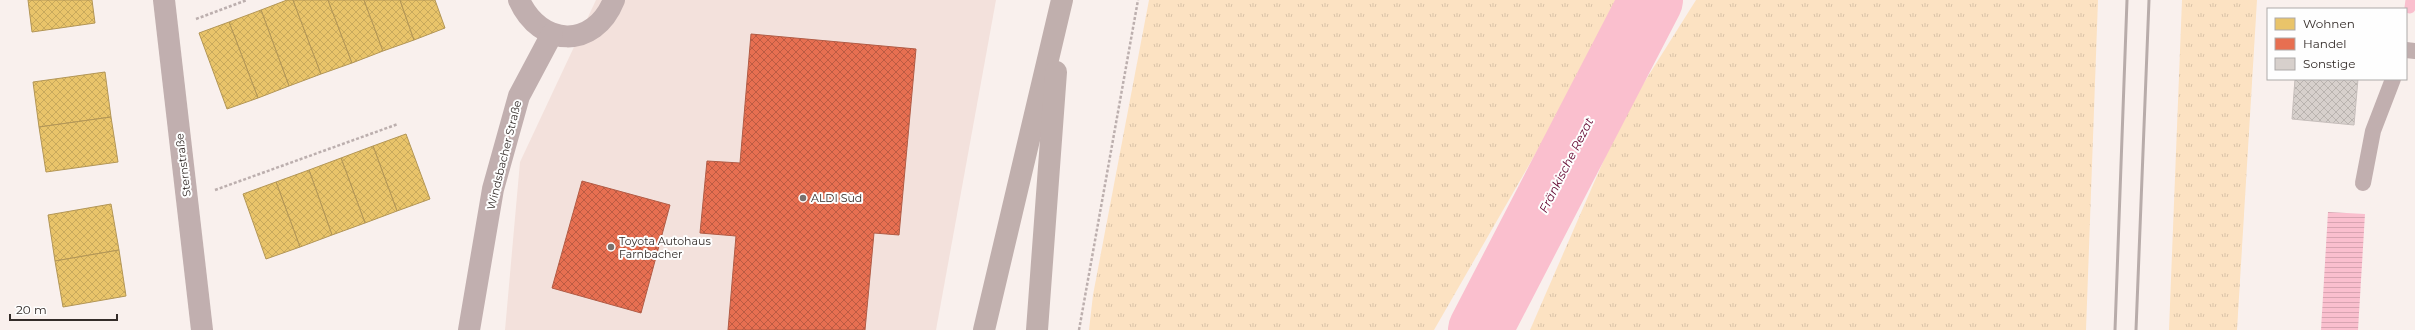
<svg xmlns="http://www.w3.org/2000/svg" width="2415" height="330" viewBox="0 0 2415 330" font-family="Montserrat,sans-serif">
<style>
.built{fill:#f3e1dc}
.grass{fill:url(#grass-tufts)}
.water{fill:url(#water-rules)}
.homes{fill:url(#homes-cross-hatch);stroke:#b39656}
.shops{fill:url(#shops-cross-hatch);stroke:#b15b45}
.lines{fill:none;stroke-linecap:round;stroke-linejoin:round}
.stream{stroke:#fabfce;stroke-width:11}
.river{stroke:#fabfce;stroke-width:64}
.building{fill:url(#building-cross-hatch);stroke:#c6bebb}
.path{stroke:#bcafae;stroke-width:2.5;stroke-dasharray:3 2;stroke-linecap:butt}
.service{stroke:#c1afaf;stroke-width:16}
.minor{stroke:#c1afaf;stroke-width:22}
.tertiary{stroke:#c1afaf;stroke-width:22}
.secondary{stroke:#c0afad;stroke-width:22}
.rail{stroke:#b8acaa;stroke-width:3}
.poi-dot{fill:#79716e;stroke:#fefefe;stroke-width:1.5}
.labels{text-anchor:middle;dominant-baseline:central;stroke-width:4;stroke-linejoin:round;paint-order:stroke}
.street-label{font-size:11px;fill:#342c29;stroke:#fefefe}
.poi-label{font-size:11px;fill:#342c29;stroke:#fefefe;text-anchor:start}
.water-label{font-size:12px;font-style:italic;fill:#5f002c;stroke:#fefefe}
</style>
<defs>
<pattern id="grass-tufts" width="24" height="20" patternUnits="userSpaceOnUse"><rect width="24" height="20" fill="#fce2c2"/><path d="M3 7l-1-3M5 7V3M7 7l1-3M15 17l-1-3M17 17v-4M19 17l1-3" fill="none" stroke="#d9c2a7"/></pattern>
<pattern id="water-rules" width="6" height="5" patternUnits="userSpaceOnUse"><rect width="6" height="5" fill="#fabfce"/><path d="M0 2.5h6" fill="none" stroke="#d7a4b1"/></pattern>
<pattern id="homes-cross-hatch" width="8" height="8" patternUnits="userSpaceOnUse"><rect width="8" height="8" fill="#e9c46a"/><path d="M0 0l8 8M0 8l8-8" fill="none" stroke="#c8a95c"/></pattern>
<pattern id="shops-cross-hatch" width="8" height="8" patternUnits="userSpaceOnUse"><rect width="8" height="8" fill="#e76f51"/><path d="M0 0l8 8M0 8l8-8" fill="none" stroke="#bc5b43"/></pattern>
<pattern id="building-cross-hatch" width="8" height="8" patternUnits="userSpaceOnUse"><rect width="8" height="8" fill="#d7d0cc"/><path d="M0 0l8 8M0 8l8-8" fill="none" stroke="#b9b3af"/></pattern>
</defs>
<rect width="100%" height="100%" fill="#f9f0ed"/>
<path class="built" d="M596,0H996L936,330H505L520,162Z"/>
<g class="grass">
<path d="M1149,0H1624L1434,330H1089L1093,295Z"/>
<path d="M1696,0H2098L2086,330H1530L1623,116Z"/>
<path d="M2182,0H2257L2237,330H2169Z"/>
</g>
<path class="water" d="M2328,212L2365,214L2358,330H2321Z"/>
<g class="homes">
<path d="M28,0H92L95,23L32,32Z"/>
<path d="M287,0H293L321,74L289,86L261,10Z"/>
<path d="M293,0H328L352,63L321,74Z"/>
<path d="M328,0H364L383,51L352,63Z"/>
<path d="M364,0H400L414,40L383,51Z"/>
<path d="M400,0H435L445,28L414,40Z"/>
<path d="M261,10L289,86L258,98L229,22Z"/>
<path d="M229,22L258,98L227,109L199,33Z"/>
<path d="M105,72L111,117L39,127L33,82Z"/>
<path d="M111,117L118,162L46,172L39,127Z"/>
<path d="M406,134L430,199L397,211L373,146Z"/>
<path d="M373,146L397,211L365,223L341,158Z"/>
<path d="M341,158L365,223L332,235L309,170Z"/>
<path d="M309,170L332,235L300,247L276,182Z"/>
<path d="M276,182L300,247L266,259L243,194Z"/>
<path d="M111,204L119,250L55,261L48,215Z"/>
<path d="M119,250L126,296L63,307L55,261Z"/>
</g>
<g class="shops">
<path d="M751,34L916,49L899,235L874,233L865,330H728L736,236L700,233L707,161L740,163Z"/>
<path d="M582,181L670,205L641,313L552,288Z"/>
</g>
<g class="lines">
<path class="stream" d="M2410,8L2411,0"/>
<path class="river" d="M1480,330L1651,0"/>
</g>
<path class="building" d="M2295,79H2358L2354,125L2292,119Z"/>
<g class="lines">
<g class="path">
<path d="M196,19L247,0"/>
<path d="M215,190L398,124"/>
<path d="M1079,330L1138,0"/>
</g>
<g class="service">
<path d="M2406,50L2415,51"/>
<path d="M2363,183L2373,131L2393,79"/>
</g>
<path class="minor" d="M164,0L202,330"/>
<g class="tertiary">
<path d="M519,0C540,47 594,50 614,0"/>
<path d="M469,330L493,189L519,96L552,34"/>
</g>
<g class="secondary">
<path d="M984,330L1062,0"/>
<path d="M1037,330L1056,72"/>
</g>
<g class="rail">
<path d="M2115,330L2127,0"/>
<path d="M2136,330L2149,0"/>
</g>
</g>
<g class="poi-dot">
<circle cx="803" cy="198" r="4"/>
<circle cx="611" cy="247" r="4"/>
</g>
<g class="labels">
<g class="street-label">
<text transform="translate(504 155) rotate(-76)">Windsbacher Straße</text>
<text transform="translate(183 165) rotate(-97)">Sternstraße</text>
</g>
<g class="poi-label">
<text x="811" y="198">ALDI Süd</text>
<text x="619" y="241">Toyota Autohaus<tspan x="619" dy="13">Farnbacher</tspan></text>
</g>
<g class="water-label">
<text transform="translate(1566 165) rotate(-63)">Fränkische Rezat</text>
</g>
</g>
<rect x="2267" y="8" width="140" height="72" fill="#fefefe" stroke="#adaaa9"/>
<rect x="2275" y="18" width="20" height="12" fill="#e9c46a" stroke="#adaaa9"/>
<text x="2303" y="28" font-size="12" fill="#342c29">Wohnen</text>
<rect x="2275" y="38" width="20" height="12" fill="#e76f51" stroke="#adaaa9"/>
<text x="2303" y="48" font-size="12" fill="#342c29">Handel</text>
<rect x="2275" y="58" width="20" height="12" fill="#d7d0cc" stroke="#adaaa9"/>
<text x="2303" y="68" font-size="12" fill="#342c29">Sonstige</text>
<path d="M10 314v6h107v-6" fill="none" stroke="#342c29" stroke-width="2"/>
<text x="16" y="314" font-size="12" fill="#342c29" stroke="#fefefe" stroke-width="3" paint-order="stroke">20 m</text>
</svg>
